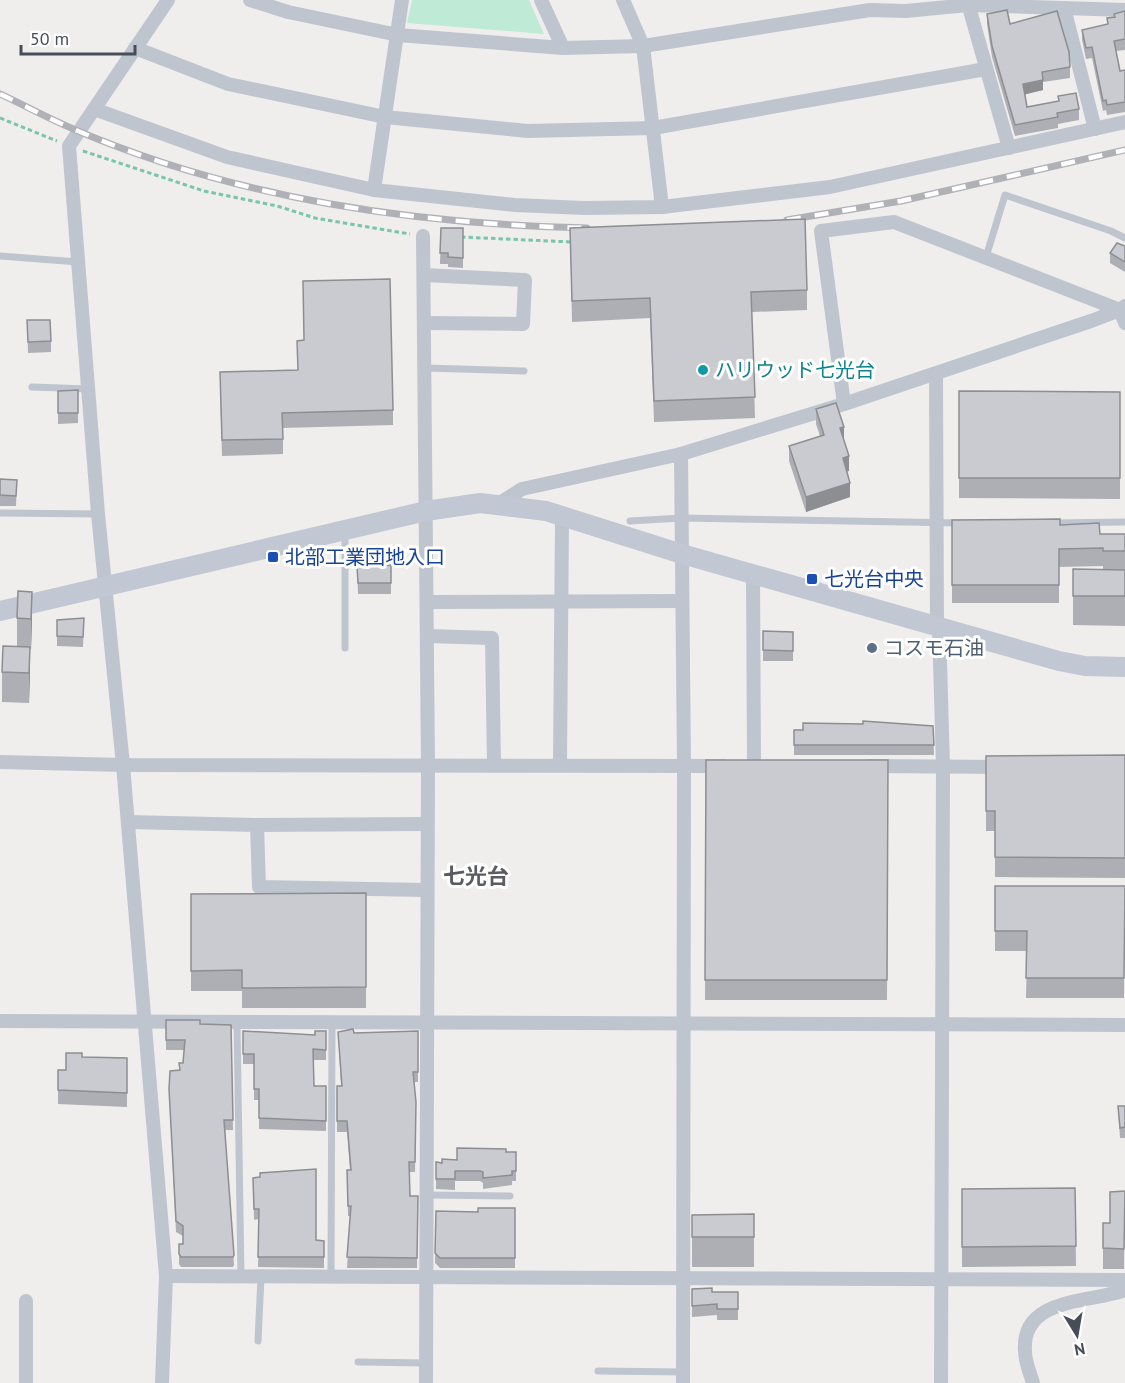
<svg xmlns="http://www.w3.org/2000/svg" width="1125" height="1383" viewBox="0 0 1125 1383" font-family="'PT Sans','Noto Sans JP',sans-serif">
<style>
.green{fill:#beead6}
.lines{fill:none;stroke-linecap:round;stroke-linejoin:round}
.path{stroke:#7ac5ab;stroke-width:3;stroke-dasharray:4.5 3;stroke-linecap:butt}
.lane{stroke:#bfc5ce;stroke-width:7}
.street{stroke:#bfc5ce;stroke-width:14}
.secondary{stroke:#c1c8d4;stroke-width:20}
.rail-casing{stroke:#b0b1b7;stroke-width:7}
.rail{stroke:#fff;stroke-width:4.5;stroke-dasharray:14;stroke-linecap:butt}
.wall{fill:#aeafb4}
.shaded-wall{fill:#8d8e92}
.building{fill:#cacbd1;stroke:#8d8e92;stroke-width:1.5}
.culture-dot{fill:#0f9aa8;stroke:#fff;stroke-width:2}
.transit-dot{fill:#1a4fb4;stroke:#fff;stroke-width:2}
.service-dot{fill:#5c6f8a;stroke:#fff;stroke-width:2}
.labels{text-anchor:middle;dominant-baseline:central;stroke-width:6;stroke-linejoin:round;paint-order:stroke}
.culture-label{font-size:20px;fill:#0d838f;stroke:#fff;text-anchor:start}
.transit-label{font-size:20px;fill:#164399;stroke:#fff;text-anchor:start}
.service-label{font-size:20px;fill:#4e5e75;stroke:#fff;text-anchor:start}
.quarter-label{font-size:22px;font-weight:bold;fill:#5a5c61;stroke:#fff}
</style>
<rect width="100%" height="100%" fill="#f0eded"/>
<path class="green" d="M412,0H529L544,34L407,23Z"/>
<g class="lines">
<g class="path">
<path d="M0,118L57,141"/>
<path d="M83,151L204,191L277,206L315,218L410,234"/>
<path d="M461,237L572,242"/>
</g>
<g class="lane">
<path d="M0,256L78,262"/>
<path d="M986,257L1005,195L1111,231L1125,238"/>
<path d="M425,368L524,371"/>
<path d="M32,387L88,389"/>
<path d="M0,513L98,514"/>
<path d="M630,521L682,518L961,523"/>
<path d="M1053,523L1125,522"/>
<path d="M345,533V648"/>
<path d="M237,1023L241,1276"/>
<path d="M426,1195L510,1196"/>
<path d="M331,1277L332,1023"/>
<path d="M258,1341L261,1277"/>
<path d="M358,1362L426,1363"/>
<path d="M598,1371L683,1372"/>
</g>
<g class="street">
<path d="M250,0L288,12L398,35L563,48L643,46L870,10L906,11L968,5L1125,10"/>
<path d="M541,0L563,48"/>
<path d="M623,0L643,46L662,207"/>
<path d="M967,0L1009,148"/>
<path d="M1064,8L1095,129"/>
<path d="M135,48L228,84L385,117L528,131L653,128L986,69"/>
<path d="M94,109L227,157L374,190L515,205L584,208L662,207L830,187L1125,122"/>
<path d="M374,190L402,0"/>
<path d="M423,236L428,765L426,1383"/>
<path d="M424,275L525,280L523,324L425,323"/>
<path d="M936,374L937,626"/>
<path d="M844,404L821,231L894,222L1120,310L1125,323"/>
<path d="M681,454L684,766L683,1383"/>
<path d="M500,503L522,489L681,454L844,404L1091,321L1120,310L1125,306"/>
<path d="M753,574L754,766"/>
<path d="M427,602L682,601"/>
<path d="M939,626L943,766L941,1383"/>
<path d="M427,636L492,638L494,765"/>
<path d="M0,762L123,765L724,766"/>
<path d="M560,764L562,516"/>
<path d="M869,766L1003,767"/>
<path d="M128,822L257,825L427,824"/>
<path d="M257,825L259,887L427,890"/>
<path d="M0,1021L1125,1025"/>
<path d="M166,1276L1125,1280"/>
<path d="M26,1301V1383"/>
<path d="M162,1383L166,1276L123,765L98,514L69,146L168,0"/>
<path d="M1033,1383C1030,1373 1025,1362 1025,1351C1021,1297 1090,1303 1125,1290"/>
</g>
<path class="secondary" d="M0,611L426,511L480,503L546,511L682,554L1059,661L1085,666L1125,667"/>
<defs>
<g id="rail">
<path d="M0,94C26,106 51,120 78,131C239,199 413,224 587,228"/>
<path d="M787,220L901,201L1125,150"/>
</g>
</defs>
<use href="#rail" class="rail-casing"/>
<use href="#rail" class="rail"/>
</g>
<g class="wall">
<path d="M1125,11V50L1116,51L1120,71L1125,70V112L1107,115L1106,110L1103,111L1092,58L1086,59L1082,40V30L1107,25V18L1114,17V14Z"/>
<path d="M987,14L1010,24L1070,67V78L1043,82V90L1025,94L1027,107L1058,101V96L1079,109V120L1058,124V128L1015,136L992,57L987,24Z"/>
<path d="M441,228H463V268L448,267V264H440Z"/>
<path d="M570,228L807,290V310L752,312L755,418L654,422L650,318L572,322Z"/>
<path d="M1125,246V272L1110,263V253Z"/>
<path d="M27,320L51,341V352L28,353Z"/>
<path d="M297,370L393,410V425L283,428V454L222,456L220,387Z"/>
<path d="M78,390V423L58,424V391Z"/>
<path d="M959,391L1120,392V499L959,498Z"/>
<path d="M816,409L844,440L849,471H847L850,497L806,512L789,461V446L820,436L816,424Z"/>
<path d="M0,479L17,480L16,506H0Z"/>
<path d="M952,520L1060,525L1100,534H1125V626L1073,625V569H1103V566L1059,567V603H952Z"/>
<path d="M391,565V594H358L357,566Z"/>
<path d="M18,591L32,621L31,649H30L29,703L2,702V672L17,646V618Z"/>
<path d="M84,618L83,647L57,646V620Z"/>
<path d="M763,631L793,632V661H763Z"/>
<path d="M933,726L934,755H794V730Z"/>
<path d="M1125,755V878L995,877V831H986V756Z"/>
<path d="M706,760H888L887,1000H705Z"/>
<path d="M995,886H1125L1124,998H1026L1027,951H995Z"/>
<path d="M366,893V1008H242V991H191V894Z"/>
<path d="M166,1020L200,1024L231,1025L233,1130H225L234,1265L233,1267H181L179,1264V1244H183V1236L176,1232L169,1089L183,1063L184,1050H166Z"/>
<path d="M243,1031L315,1035L326,1031V1060H313L314,1086H326V1131L259,1129V1100H254V1064H243Z"/>
<path d="M418,1031V1082H414L416,1102L415,1172H409L410,1196H418L417,1268H347L350,1216H348L347,1170H350L347,1132H337V1086H341L338,1032L354,1033Z"/>
<path d="M82,1057L127,1058V1107L58,1104V1070H66Z"/>
<path d="M1118,1106H1125V1138H1120Z"/>
<path d="M506,1152H516V1181H512V1185L483,1189V1183L480,1181H455V1190L436,1189V1162L442,1163Z"/>
<path d="M253,1178L316,1240L324,1241V1268L258,1267L259,1219L254,1220Z"/>
<path d="M1075,1188L1076,1266L962,1267V1189Z"/>
<path d="M1125,1191L1124,1269H1103V1223H1110Z"/>
<path d="M515,1208V1268H440L435,1263L436,1211L478,1212Z"/>
<path d="M754,1214V1267H692V1215Z"/>
<path d="M692,1289L712,1292H738V1320H717V1315L692,1317Z"/>
</g>
<g class="shaded-wall">
<path d="M1043,80V90L1023,95V84Z"/>
<path d="M844,427V441L840,428Z"/>
<path d="M849,456V471L843,473V458Z"/>
<path d="M850,483V497L806,512V497Z"/>
<path d="M32,592V621L31,649V619Z"/>
<path d="M30,647V677L29,703V673Z"/>
</g>
<g class="building">
<path d="M1007,10L1010,24L1057,11L1069,52L1070,67L1042,72L1043,80L1023,84L1027,107L1059,101L1058,96L1076,93L1079,109L1057,113L1058,117L1015,125L992,46L987,14Z"/>
<path d="M1125,11V39L1114,41L1120,71L1125,70V102L1107,105L1106,100L1103,101L1092,47L1086,48L1082,30L1108,24L1107,18L1115,17L1114,14Z"/>
<path d="M805,219L807,290L751,292L755,397L654,401L650,298L572,301L570,228Z"/>
<path d="M441,228H463V258L448,257V253H440Z"/>
<path d="M1117,243L1125,246V262L1110,253Z"/>
<path d="M390,279L393,410L282,413L283,439L222,440L220,372L298,370L297,341L304,340L303,281Z"/>
<path d="M27,320H50L51,341L28,342Z"/>
<path d="M78,390V413H58V391Z"/>
<path d="M959,391L1120,392V478H959Z"/>
<path d="M836,403L844,427L840,428L849,456L843,458L850,483L806,497L789,446L824,435L816,409Z"/>
<path d="M0,479L17,480L16,496L0,495Z"/>
<path d="M1060,519V525L1099,523L1100,534H1125V551H1103V548L1059,549V585H952V520Z"/>
<path d="M391,565V583H358L357,566Z"/>
<path d="M1073,569L1125,570V596H1073Z"/>
<path d="M18,591L32,592L31,619L17,618Z"/>
<path d="M84,618L83,637L57,636V620Z"/>
<path d="M763,631L793,632V651L763,650Z"/>
<path d="M3,646L30,647L29,673L2,672Z"/>
<path d="M863,721L933,726L934,745H794V730H803V723L863,724Z"/>
<path d="M1125,755V858L995,857V811H986V756Z"/>
<path d="M706,760H888L887,980H705Z"/>
<path d="M995,886H1125L1124,978H1026L1027,931H995Z"/>
<path d="M366,893V987L242,988V970L191,971V894Z"/>
<path d="M166,1020H200V1024L231,1025L233,1120H224L234,1255L233,1257H181L179,1254V1244H183V1226L176,1221L169,1089L170,1071L180,1070L179,1063H183L185,1040H166Z"/>
<path d="M353,1029L354,1033L418,1031V1072H413L416,1102L415,1162H409L410,1196H418L417,1258L347,1257L351,1206H348L347,1170H351L347,1121H337V1086H342L338,1032Z"/>
<path d="M243,1031L315,1035V1031H326V1050L313,1049L314,1086H326V1121L259,1118V1089H254V1054H243Z"/>
<path d="M66,1053H82V1057L127,1058V1093L58,1090V1070H66Z"/>
<path d="M1118,1106H1125V1127L1120,1128Z"/>
<path d="M457,1148L506,1149V1152H516V1171H512V1175L483,1178V1172L480,1171H455V1179H436V1162L442,1163V1159L457,1160Z"/>
<path d="M316,1169V1240L324,1241V1257H258L259,1209H254L253,1178L260,1177V1173Z"/>
<path d="M1075,1188L1076,1246L962,1247V1189Z"/>
<path d="M1125,1191L1124,1249L1103,1248V1223H1110V1192Z"/>
<path d="M478,1208H515V1258H440L435,1253L436,1211L478,1212Z"/>
<path d="M754,1214V1237H692V1215Z"/>
<path d="M712,1288V1292H738V1309H717V1304L692,1306V1289Z"/>
</g>
<circle class="culture-dot" cx="703" cy="370" r="6"/>
<g class="transit-dot">
<rect x="267" y="551" width="12" height="12" rx="3"/>
<rect x="806" y="573" width="12" height="12" rx="3"/>
</g>
<circle class="service-dot" cx="872" cy="648" r="6"/>
<g class="labels">
<g class="culture-label">
<text x="715" y="370">ハリウッド七光台</text>
</g>
<g class="transit-label">
<text x="285" y="557">北部工業団地入口</text>
<text x="824" y="579">七光台中央</text>
</g>
<g class="service-label">
<text x="884" y="648">コスモ石油</text>
</g>
<g class="quarter-label">
<text x="476" y="876">七光台</text>
</g>
</g>
<g transform="translate(1077 1335) rotate(169)" stroke="#ffffff" stroke-width="4.5" paint-order="stroke">
<path d="M0-4.5L10 22L0 15L-10 22Z" fill="#474e59"/>
<text y="-9" font-size="16" font-weight="bold" text-anchor="middle" fill="#474e59">N</text>
</g>
<path d="M21 45v9h114v-9" fill="none" stroke="#474e59" stroke-width="3"/>
<text x="30" y="45" font-size="18" fill="#474e59" stroke="#ffffff" stroke-width="4.5" paint-order="stroke">50 m</text>
</svg>
